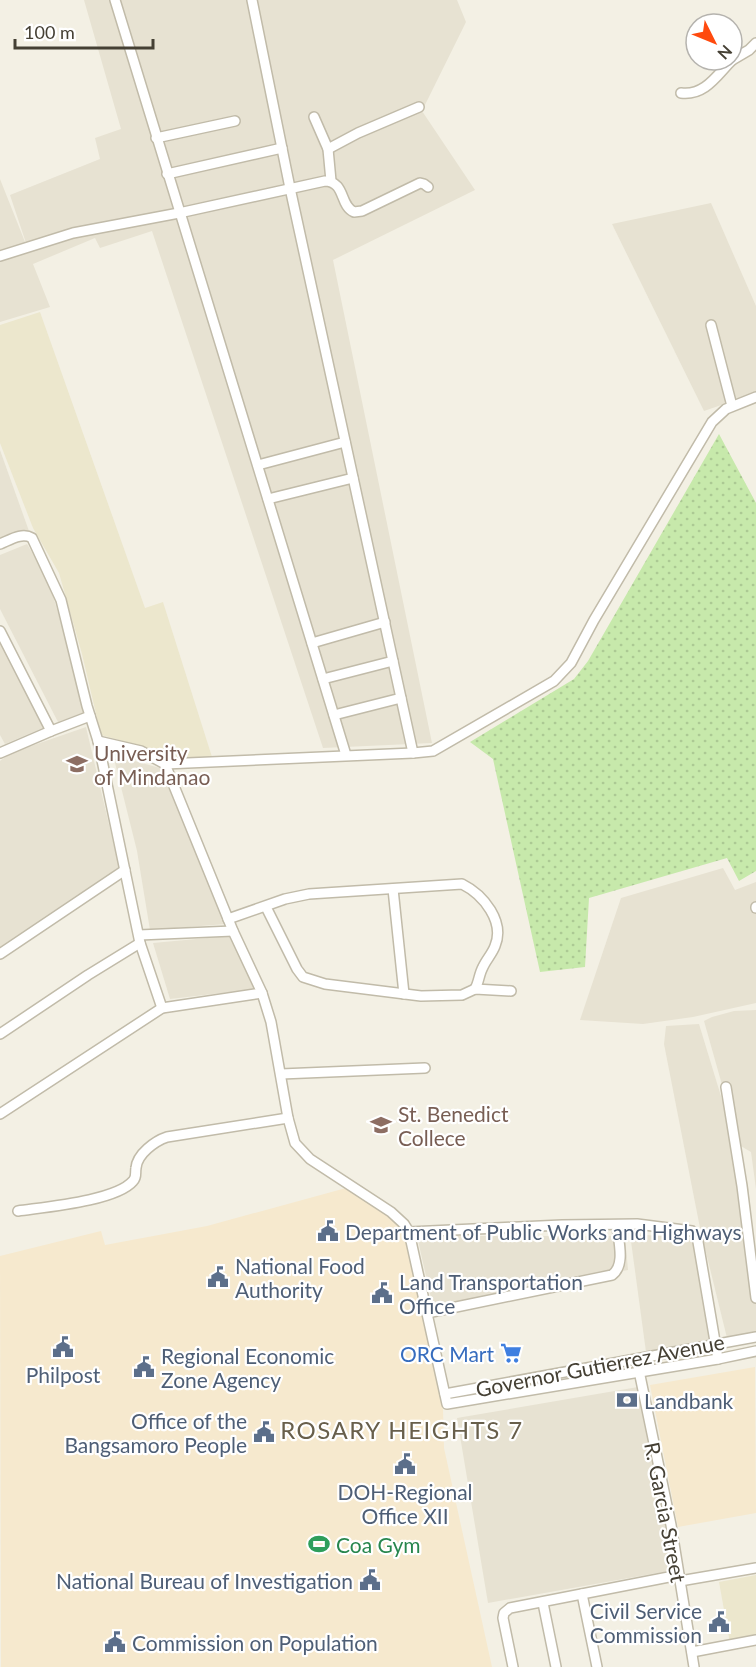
<svg xmlns="http://www.w3.org/2000/svg" width="756" height="1667" viewBox="0 0 756 1667" font-family="Lato,sans-serif">
<style>
.residential{fill:#e7e2d2}
.commercial{fill:#f6e9ce}
.education{fill:#ece7cd}
.park{fill:url(#park-dots)}
.lines{fill:none;stroke-linecap:round;stroke-linejoin:round}
.minor-casing{stroke:#c1bba9;stroke-width:12}
.minor{stroke:#fff;stroke-width:9}
.labels{text-anchor:middle;dominant-baseline:central;stroke-width:4.5;stroke-linejoin:round;paint-order:stroke}
.education-label{font-size:21px;fill:#785e54;stroke:#fff;text-anchor:start}
.service-label{font-size:21px;fill:#4e5e75;stroke:#fff;text-anchor:start}
.shop-label{font-size:21px;fill:#366cbe;stroke:#fff;text-anchor:end}
.street-label{font-size:21px;fill:#454034;stroke:#fff}
.leisure-label{font-size:21px;fill:#27864d;stroke:#fff;text-anchor:start}
.quarter-label{font-size:24px;letter-spacing:1.5px;fill:#685f4b;stroke:#fff}
</style>
<defs>
<pattern id="park-dots" width="8" height="8" patternUnits="userSpaceOnUse" patternTransform="scale(1.5)"><rect width="8" height="8" fill="#c7e9ab"/><path d="M2 2h.1M6 6h.1" fill="none" stroke="#acc994" stroke-width="1.8" stroke-linecap="round"/></pattern>
</defs>
<rect width="100%" height="100%" fill="#f3f0e4"/>
<g class="residential">
<path d="M84,0H457L466,22L422,111L475,190L333,260L432,743L323,748L152,231L100,248L95,238L33,264L50,307L0,322V179L29,252L10,195L100,159L95,138L121,129Z"/>
<path d="M711,203L756,306V393L704,411L612,224Z"/>
<path d="M0,450L29,531L0,544Z"/>
<path d="M27,544L48,579L87,711L58,722L0,609V555Z"/>
<path d="M0,638L45,727L5,744L0,735Z"/>
<path d="M86,727L119,867L0,951V761L11,753Z"/>
<path d="M114,759L131,760L160,768L226,924L150,930L137,851Z"/>
<path d="M723,868L735,890L756,882V1003L693,1017L643,1024L580,1020L621,898Z"/>
<path d="M229,936L256,989L170,999L153,943Z"/>
<path d="M756,1010V1189L751,1152L739,1145L704,1021L712,1017L734,1011Z"/>
<path d="M699,1024L748,1185L756,1260V1334L727,1338L700,1228L664,1044L666,1026Z"/>
<path d="M630,1234L694,1238L713,1341L646,1352Z"/>
<path d="M417,1236H625L628,1270L433,1307Z"/>
<path d="M638,1387L674,1570L488,1603L457,1418Z"/>
</g>
<g class="commercial">
<path d="M346,1188L391,1217L403,1230L407,1241L443,1409L444,1448L492,1667H1L0,1256L101,1231L105,1245L207,1226Z"/>
<path d="M755,1367L756,1513L678,1527L650,1385Z"/>
</g>
<g class="education">
<path d="M40,312L145,608L163,602L212,757L169,760L156,750L101,735L82,654L59,573L33,528L0,443V325Z"/>
<path d="M756,1575V1638L730,1643L719,1582Z"/>
</g>
<path class="park" d="M719,434L756,503V871L739,881L727,858L589,898L585,967L540,972L493,759L470,742L574,679L588,661Z"/>
<g class="lines">
<defs>
<g id="minor">
<path d="M115,0C190,252 270,503 346,755"/>
<path d="M252,0L290,188L413,753"/>
<path d="M732,60L749,50L756,43"/>
<path d="M681,93C705,96 717,75 732,60"/>
<path d="M314,117L328,149L331,181"/>
<path d="M156,138L235,121"/>
<path d="M328,149L358,133L419,107"/>
<path d="M167,174L282,148"/>
<path d="M0,256L73,233L179,213L325,181C346,182 339,205 354,212L362,211L420,183L424,184L428,187"/>
<path d="M711,325L732,406"/>
<path d="M258,465L345,442"/>
<path d="M268,499L353,478"/>
<path d="M0,544C10,540 22,532 32,538L61,600L87,706L98,741L140,943L162,1008"/>
<path d="M0,631L51,731"/>
<path d="M312,643L385,622"/>
<path d="M323,679L393,661"/>
<path d="M334,715L401,698"/>
<path d="M98,741L141,751L165,764L233,931L262,993L271,1022L288,1118L295,1143L310,1159L391,1212L404,1224L409,1232L447,1404L718,1359L756,1351"/>
<path d="M0,753L51,731L90,716"/>
<path d="M165,764L413,753L433,751L554,681L571,663L594,620L712,422L726,409L756,397"/>
<path d="M393,889L404,994"/>
<path d="M266,907L297,969L303,977L325,984L421,996L462,995L475,989L511,991"/>
<path d="M756,907V908"/>
<path d="M228,919L285,899L309,894L462,884C484,895 505,922 495,946C492,954 486,960 483,967C479,974 479,982 475,989"/>
<path d="M139,935L233,931"/>
<path d="M0,954L125,870"/>
<path d="M0,1034L88,975L140,943"/>
<path d="M281,1074L425,1068"/>
<path d="M726,1087L742,1186L756,1298"/>
<path d="M0,1114L162,1008L262,993"/>
<path d="M18,1211C45,1207 116,1201 133,1181C137,1177 135,1173 136,1168C137,1154 155,1141 167,1137L288,1118"/>
<path d="M409,1232L562,1225L637,1224L692,1231L697,1236L718,1359"/>
<path d="M427,1313L612,1275C626,1265 618,1240 617,1225"/>
<path d="M638,1366L671,1525L694,1667"/>
<path d="M445,1394L756,1337"/>
<path d="M680,1581L756,1568"/>
<path d="M582,1594L597,1667"/>
<path d="M543,1603L556,1667"/>
<path d="M692,1652L756,1640"/>
<path d="M513,1667L503,1618L504,1613L510,1608L679,1575"/>
</g>
</defs>
<use href="#minor" class="minor-casing"/>
<use href="#minor" class="minor"/>
</g>
<defs>
<symbol id="university-bare" viewBox="-9 -9 18 18"><path d="M0-5L7-2L0 1L-7-2ZM-4 1L0 2.5L4 1V4Q0 6-4 4Z" fill="#8d6e63" stroke="#fff" stroke-width="2.5" paint-order="stroke"/></symbol>
<symbol id="civic-bare" viewBox="-9 -9 18 18"><path d="M-.6-6.5H3V-4.5H.6V-3L4-1V1h2V6H-6V1h2V-1L-.6-3ZM-1.2 2.5V6h2.4V2.5Z" fill="#5c6f8a" stroke="#fff" stroke-width="2.5" paint-order="stroke"/></symbol>
<symbol id="supermarket-bare" viewBox="-9 -9 18 18"><path d="M-6-5.5h2.5l.6 2H6L4.5 2H-2.5L-4.4-4H-6ZM-1.5 3.2a1.3 1.3 0 1 0 .1 0ZM3 3.2a1.3 1.3 0 1 0 .1 0Z" fill="#3f7fe0" stroke="#fff" stroke-width="2.5" paint-order="stroke"/></symbol>
<symbol id="bank-bare" viewBox="-9 -9 18 18"><path d="M-6-4H6V4H-6ZM0-2.3a2.3 2.3 0 1 0 0 4.6a2.3 2.3 0 1 0 0-4.6Z" fill="#5c6f8a" stroke="#fff" stroke-width="2.5" paint-order="stroke"/></symbol>
<symbol id="stadium-bare" viewBox="-9 -9 18 18"><path d="M0-5a6.5 5 0 1 0 0 10a6.5 5 0 1 0 0-10ZM-3.5-1.8h7v3.6h-7Z" fill="#2e9e5b" stroke="#fff" stroke-width="2.5" paint-order="stroke"/></symbol>
</defs>
<g fill-rule="evenodd">
<use href="#university-bare" x="62" y="749" width="30" height="30"/>
<use href="#university-bare" x="366" y="1110" width="30" height="30"/>
<use href="#civic-bare" x="313" y="1216" width="30" height="30"/>
<use href="#civic-bare" x="203" y="1262" width="30" height="30"/>
<use href="#civic-bare" x="367" y="1278" width="30" height="30"/>
<use href="#civic-bare" x="48" y="1332" width="30" height="30"/>
<use href="#supermarket-bare" x="496" y="1338" width="30" height="30"/>
<use href="#civic-bare" x="129" y="1352" width="30" height="30"/>
<use href="#bank-bare" x="612" y="1385" width="30" height="30"/>
<use href="#civic-bare" x="249" y="1417" width="30" height="30"/>
<use href="#civic-bare" x="390" y="1449" width="30" height="30"/>
<use href="#stadium-bare" x="304" y="1529" width="30" height="30"/>
<use href="#civic-bare" x="355" y="1565" width="30" height="30"/>
<use href="#civic-bare" x="704" y="1607" width="30" height="30"/>
<use href="#civic-bare" x="100" y="1627" width="30" height="30"/>
</g>
<g class="labels">
<g class="education-label">
<text x="94" y="752">University<tspan x="94" dy="24">of Mindanao</tspan></text>
<text x="398" y="1113">St. Benedict<tspan x="398" dy="24">Collece</tspan></text>
</g>
<g class="service-label">
<text x="345" y="1231">Department of Public Works and Highways</text>
<text x="235" y="1265">National Food<tspan x="235" dy="24">Authority</tspan></text>
<text x="399" y="1281">Land Transportation<tspan x="399" dy="24">Office</tspan></text>
<text x="161" y="1355">Regional Economic<tspan x="161" dy="24">Zone Agency</tspan></text>
<text x="63" y="1374" text-anchor="middle">Philpost</text>
<text x="644" y="1400">Landbank</text>
<text x="247" y="1420" text-anchor="end">Office of the<tspan x="247" dy="24">Bangsamoro People</tspan></text>
<text x="405" y="1491" text-anchor="middle">DOH-Regional<tspan x="405" dy="24">Office XII</tspan></text>
<text x="353" y="1580" text-anchor="end">National Bureau of Investigation</text>
<text x="702" y="1610" text-anchor="end">Civil Service<tspan x="702" dy="24">Commission</tspan></text>
<text x="132" y="1642">Commission on Population</text>
</g>
<g class="shop-label">
<text x="494" y="1353">ORC Mart</text>
</g>
<g class="street-label">
<text transform="translate(600 1365) rotate(-11)">Governor Gutierrez Avenue</text>
<text transform="translate(666 1512) rotate(79)">R. Garcia Street</text>
</g>
<g class="leisure-label">
<text x="336" y="1544">Coa Gym</text>
</g>
<g class="quarter-label">
<text x="402" y="1429">ROSARY HEIGHTS 7</text>
</g>
</g>
<g transform="translate(714 42) rotate(133)"><circle r="28" fill="#ffffff" stroke="#b5b3ae" stroke-width="1.5"/>
<path d="M0-4.5L10 22L0 15L-10 22Z" fill="#ff4a0e"/>
<text y="-9" font-size="16" font-weight="bold" text-anchor="middle" fill="#454034">N</text>
</g>
<path d="M15 39v9h138v-9" fill="none" stroke="#454034" stroke-width="3"/>
<text x="24" y="39" font-size="18" fill="#454034" stroke="#ffffff" stroke-width="4.5" paint-order="stroke">100 m</text>
</svg>
